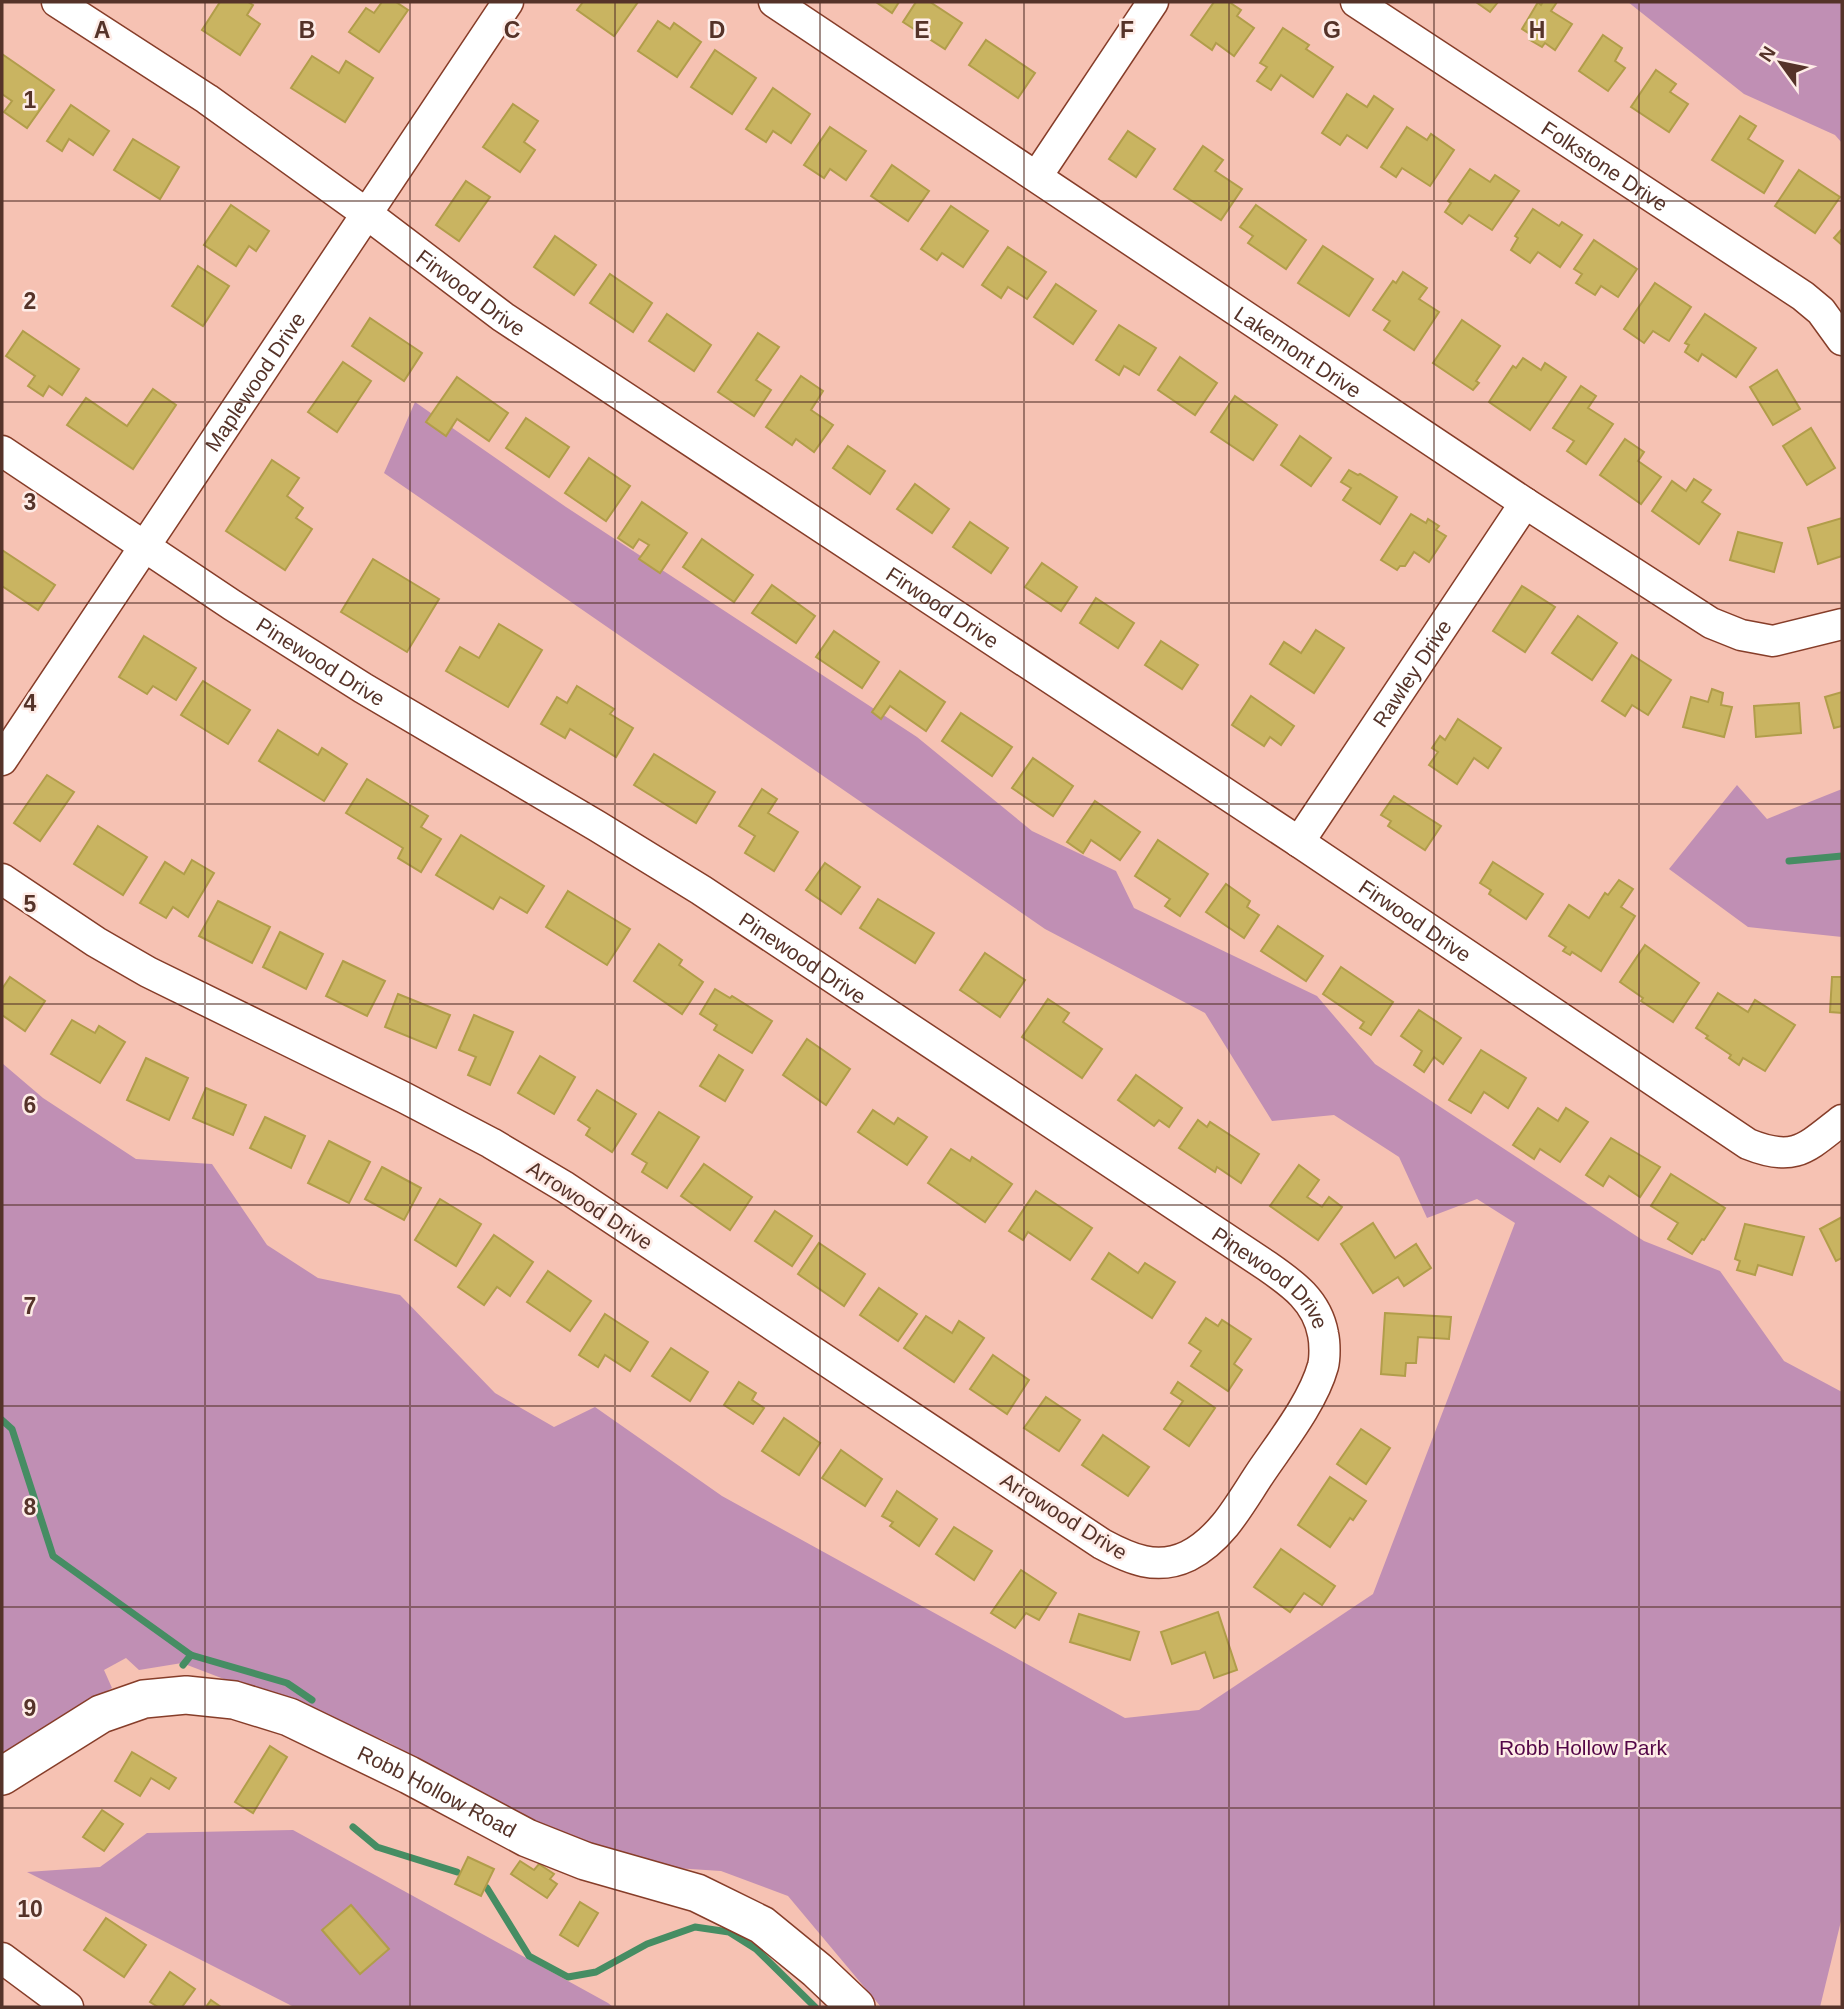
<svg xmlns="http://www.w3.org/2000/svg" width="1844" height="2009" viewBox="0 0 1844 2009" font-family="Arial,sans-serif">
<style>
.green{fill:#c08fb4}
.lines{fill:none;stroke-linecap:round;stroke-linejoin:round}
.stream{stroke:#468d63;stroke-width:7}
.building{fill:#c9b461;stroke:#b19d4a;stroke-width:2}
.minor-casing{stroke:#863d29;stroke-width:33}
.tertiary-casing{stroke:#863d29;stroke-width:40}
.minor{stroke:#fff;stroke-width:30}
.tertiary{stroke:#fff;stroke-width:37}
.grid{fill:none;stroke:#553329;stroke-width:2;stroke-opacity:0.55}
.labels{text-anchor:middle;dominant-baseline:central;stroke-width:5;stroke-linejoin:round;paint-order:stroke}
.street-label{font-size:21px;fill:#553329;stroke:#feece7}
.park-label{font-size:21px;fill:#530647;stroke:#feece7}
.grid-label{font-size:23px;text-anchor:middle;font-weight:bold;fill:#553329;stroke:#feece7;stroke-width:5;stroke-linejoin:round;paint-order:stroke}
</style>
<rect width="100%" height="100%" fill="#f6c2b3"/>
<g class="green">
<path d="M1628,2H1842V143L1835,135L1744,94Z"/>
<path d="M415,402L566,507L917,737L1032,831L1116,871L1134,908L1317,996L1375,1064L1644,1241L1720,1271L1784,1361L1842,1392V1917L1820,2007H881L788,1896L721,1871L659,1867L530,1822L386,1741L182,1663L139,1670L126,1658L104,1670L112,1688L2,1754V1063L43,1098L136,1159L212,1164L267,1245L318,1278L400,1295L495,1393L554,1427L595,1407L722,1496L1125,1718L1199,1710L1373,1594L1515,1223L1477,1199L1427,1218L1399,1157L1334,1115L1272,1121L1205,1013L1045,929L384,473Z"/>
<path d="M1737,785L1767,819L1842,789V937L1748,927L1669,869Z"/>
<path d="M293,1830L608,2003L613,2007H294L27,1872L100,1867L147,1833Z"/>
</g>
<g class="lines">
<g class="stream">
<path d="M1789,861L1842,856"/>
<path d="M2,1420L12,1429L53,1556L191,1655L287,1683L312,1700"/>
<path d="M183,1665L191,1655"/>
<path d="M353,1827L377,1847L457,1872"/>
<path d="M487,1888L529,1956L568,1977L596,1972L647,1944L695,1927L729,1932L756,1949L815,2007"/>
</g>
</g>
<g class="building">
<path d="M220,2H248L253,5L247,15L260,24L240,55L202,30Z"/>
<path d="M382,2H396L408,10L379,52L349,32L366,8L374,13Z"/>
<path d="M583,2H638L614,36L577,10Z"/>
<path d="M876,2H899L892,13Z"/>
<path d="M916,2H930L962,23L945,49L903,22Z"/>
<path d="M1214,2H1229L1241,10L1237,16L1254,28L1234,56L1216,43L1212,50L1191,35Z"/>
<path d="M1476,2H1498L1490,12Z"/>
<path d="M1538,2L1541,5L1543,2H1557L1551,11L1572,24L1555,50L1545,43L1542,47L1530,40L1533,36L1522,29Z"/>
<path d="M658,21L670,29L674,23L701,42L677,77L638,51Z"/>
<path d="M1283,28L1309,45L1306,49L1333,67L1313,97L1281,75L1271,90L1257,81L1267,67L1260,63Z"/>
<path d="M1603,35L1622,48L1615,61L1625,68L1608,91L1579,71Z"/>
<path d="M986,40L1035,73L1018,98L969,65Z"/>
<path d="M715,50L756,78L732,114L691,87Z"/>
<path d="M2,54L54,90L27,128L4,112L12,101L2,94Z"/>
<path d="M312,56L339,73L346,61L373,78L345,122L291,88Z"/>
<path d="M1656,70L1676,84L1670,92L1688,104L1669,132L1631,107Z"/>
<path d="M773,88L810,114L791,143L773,131L766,142L746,129Z"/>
<path d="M1347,94L1367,107L1374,96L1393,109L1367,148L1347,135L1340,145L1322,133Z"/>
<path d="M513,104L538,121L524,142L535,150L520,172L483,147Z"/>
<path d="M71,105L109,131L93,155L69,139L62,151L47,141Z"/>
<path d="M1740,116L1756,126L1748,139L1783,161L1764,193L1712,160Z"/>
<path d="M830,127L866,151L846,180L830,169L824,178L804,165Z"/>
<path d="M1407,127L1427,140L1431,134L1454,150L1430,186L1402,168L1396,177L1381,167Z"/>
<path d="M1128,131L1155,149L1136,177L1109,159Z"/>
<path d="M133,139L179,167L160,199L114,170Z"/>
<path d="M1203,146L1223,160L1215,171L1242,189L1221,220L1174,189Z"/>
<path d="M892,165L929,191L908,221L871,196Z"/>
<path d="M1470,169L1490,182L1495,175L1519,191L1492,230L1469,215L1462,224L1445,212L1451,203L1448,201Z"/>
<path d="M1799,170L1840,197L1815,233L1775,206Z"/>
<path d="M466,181L490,197L459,241L436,225Z"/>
<path d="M231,205L269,231L256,251L249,246L236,266L204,245Z"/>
<path d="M1256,205L1306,240L1286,269L1248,243L1253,236L1240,227Z"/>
<path d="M951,206L988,231L963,267L942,253L937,260L921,249Z"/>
<path d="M1533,209L1559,226L1562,222L1582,235L1560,267L1538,252L1530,263L1511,250L1518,238L1515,236Z"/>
<path d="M1842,229V245L1834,238Z"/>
<path d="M555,236L596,265L574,295L534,267Z"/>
<path d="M1594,240L1637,269L1618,297L1601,286L1595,295L1576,283L1582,274L1574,269Z"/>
<path d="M1323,246L1373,279L1349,316L1298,283Z"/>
<path d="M1008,247L1046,272L1027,299L1008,287L1001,298L982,285Z"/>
<path d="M198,266L229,286L203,326L172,306Z"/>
<path d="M1403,272L1427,288L1419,299L1439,312L1414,350L1384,330L1390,321L1373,310L1393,281L1396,283Z"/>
<path d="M610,274L652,303L633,332L590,303Z"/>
<path d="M1655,283L1691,307L1669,341L1653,331L1644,343L1624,329Z"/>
<path d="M1056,284L1096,311L1073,344L1034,317Z"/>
<path d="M667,314L711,345L694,371L649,341Z"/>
<path d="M1705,314L1756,348L1736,377L1702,354L1698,361L1685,352L1689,345L1685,343Z"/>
<path d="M370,318L422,353L404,381L352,346Z"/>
<path d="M1462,320L1500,346L1476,381L1479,383L1473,390L1433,363Z"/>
<path d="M1119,325L1156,348L1139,375L1124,366L1119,375L1096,360Z"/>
<path d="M23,331L79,369L62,395L49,386L43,396L28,386L35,376L6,356Z"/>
<path d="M758,333L779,347L756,380L771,390L754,416L718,392Z"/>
<path d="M1180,357L1217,383L1195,415L1158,390Z"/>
<path d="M1523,358L1541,370L1545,363L1566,377L1530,430L1489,402L1513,366L1516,368Z"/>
<path d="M343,362L371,381L337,432L308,412Z"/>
<path d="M1777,370L1800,409L1773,425L1750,387Z"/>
<path d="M801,376L823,391L811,410L833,425L814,452L796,439L792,445L766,427Z"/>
<path d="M457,377L508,413L489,441L457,419L446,436L426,422Z"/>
<path d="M1581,386L1596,396L1588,408L1613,424L1586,464L1567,451L1574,441L1553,428Z"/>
<path d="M153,389L176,405L133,469L67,425L86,398L127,426Z"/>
<path d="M1235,396L1277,425L1253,460L1211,432Z"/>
<path d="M526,418L569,447L549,477L506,448Z"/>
<path d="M1811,428L1835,468L1807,485L1783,446Z"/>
<path d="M1300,436L1331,458L1311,486L1281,465Z"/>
<path d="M1625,439L1644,452L1638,461L1661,477L1641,504L1600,475Z"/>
<path d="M848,446L885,471L870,494L833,468Z"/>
<path d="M589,458L630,486L606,521L565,493Z"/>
<path d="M272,460L299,478L287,496L303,508L296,518L312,529L285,570L226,531Z"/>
<path d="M1349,470L1358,475L1360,474L1397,497L1380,524L1343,500L1351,488L1341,482Z"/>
<path d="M1694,479L1711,490L1702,502L1720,514L1699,544L1652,511L1672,481L1686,491Z"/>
<path d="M915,484L949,509L932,533L897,509Z"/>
<path d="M642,502L687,533L660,573L639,559L649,545L639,539L633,548L618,538Z"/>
<path d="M1411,514L1426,523L1428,519L1439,526L1436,530L1446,536L1429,562L1414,552L1405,566H1400L1397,570L1381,560Z"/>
<path d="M1842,518V556L1818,564L1808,528Z"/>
<path d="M970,522L1008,548L991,573L953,547Z"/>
<path d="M1738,532L1782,543L1774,572L1730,560Z"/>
<path d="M702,539L753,575L734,602L683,567Z"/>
<path d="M2,550L55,585L38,610L2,586Z"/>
<path d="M373,559L439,599L407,652L341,612Z"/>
<path d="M1042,563L1077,587L1061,611L1025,587Z"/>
<path d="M772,585L815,616L796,643L752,613Z"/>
<path d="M1522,586L1555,607L1525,652L1493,631Z"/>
<path d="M1096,598L1134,623L1118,648L1080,623Z"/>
<path d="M1578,616L1617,643L1592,680L1552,653Z"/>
<path d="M499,624L542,650L508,707L446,671L460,647L479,658Z"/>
<path d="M1316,630L1344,648L1314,693L1270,664L1284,642L1301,653Z"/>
<path d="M834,631L879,662L862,688L816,657Z"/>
<path d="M144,636L196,668L176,700L153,686L147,694L119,677Z"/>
<path d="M1161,641L1198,665L1182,689L1145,665Z"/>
<path d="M1632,655L1671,680L1648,715L1632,705L1625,716L1602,701Z"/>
<path d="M900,671L945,702L926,731L890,706L881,719L872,712Z"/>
<path d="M203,681L250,710L228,744L181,715Z"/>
<path d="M577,686L614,709L610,714L633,728L616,757L570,729L565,738L541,724L557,697L567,703Z"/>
<path d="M1712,689L1723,693L1721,705L1732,707L1724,737L1683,727L1691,697L1708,702Z"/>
<path d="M1842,692V726L1834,728L1825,697Z"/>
<path d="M1251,696L1294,726L1281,745L1270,737L1264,746L1232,725Z"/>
<path d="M1799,703L1801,733L1756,737L1754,706Z"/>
<path d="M961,713L1012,747L992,776L942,741Z"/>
<path d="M1458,719L1501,748L1488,768L1474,758L1457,784L1429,765L1438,752L1432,748L1440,736L1445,740Z"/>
<path d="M278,730L318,755L322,748L347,764L324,801L259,761Z"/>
<path d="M654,754L715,792L696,823L634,785Z"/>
<path d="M1033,758L1073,786L1053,816L1012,788Z"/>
<path d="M47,775L74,792L40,841L14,823Z"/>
<path d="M367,779L428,816L421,827L441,839L421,872L398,858L403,848L346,813Z"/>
<path d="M762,789L777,799L768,813L798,832L774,871L745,853L755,836L739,826Z"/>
<path d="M1394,796L1441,826L1425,850L1388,826L1391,821L1381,815Z"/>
<path d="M1095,801L1140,832L1120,860L1091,840L1083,853L1067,842Z"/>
<path d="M98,826L147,857L123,895L74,864Z"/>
<path d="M461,835L544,886L527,913L500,897L493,909L436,875Z"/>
<path d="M1158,840L1208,874L1180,916L1165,906L1170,899L1135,876Z"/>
<path d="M192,860L214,873L188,917L173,907L166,918L140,903L165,862L184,874Z"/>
<path d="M1493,862L1543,894L1526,919L1489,894L1491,890L1480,883Z"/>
<path d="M825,863L860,887L841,914L806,890Z"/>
<path d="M1619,880L1633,889L1621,907L1635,916L1601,971L1572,952L1570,955L1563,951L1566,947L1549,936L1569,905L1589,918L1605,893L1608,895Z"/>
<path d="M1226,884L1250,901L1247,907L1259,915L1244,938L1206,912Z"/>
<path d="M568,891L630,929L607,965L546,927Z"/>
<path d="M878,899L934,933L915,963L860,928Z"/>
<path d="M218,901L270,927L252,963L199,936Z"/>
<path d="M1278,926L1323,956L1306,981L1261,951Z"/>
<path d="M280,932L323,954L306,989L263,967Z"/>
<path d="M659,944L682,960L679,965L703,982L682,1014L634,981Z"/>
<path d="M1645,945L1699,983L1673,1022L1641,1001L1643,998L1620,982Z"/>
<path d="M985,953L1025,980L1000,1017L960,990Z"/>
<path d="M343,961L385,981L367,1016L326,996Z"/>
<path d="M1341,967L1393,1002L1371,1035L1360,1028L1364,1022L1323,994Z"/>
<path d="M10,977L45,1001L25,1031L2,1015V989Z"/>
<path d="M1832,977H1842V1013L1830,1012Z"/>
<path d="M715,989L730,998L732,996L772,1021L752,1053L714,1030L717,1025L700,1014Z"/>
<path d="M1718,993L1748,1012L1755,1000L1795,1025L1765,1071L1743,1058L1739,1065L1729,1058L1731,1055L1706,1038L1708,1036L1696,1028Z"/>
<path d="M398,994L450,1015L436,1048L385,1027Z"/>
<path d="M1048,999L1069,1013L1063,1022L1102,1049L1082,1078L1022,1037Z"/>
<path d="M1419,1010L1461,1038L1443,1064L1434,1057L1424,1072L1414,1065L1422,1051L1401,1036Z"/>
<path d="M474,1015L513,1032L490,1085L468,1075L476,1057L459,1050Z"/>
<path d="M72,1020L95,1033L99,1026L125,1042L100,1083L51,1054Z"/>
<path d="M807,1039L850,1069L826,1105L783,1075Z"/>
<path d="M1481,1050L1526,1078L1508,1108L1484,1092L1471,1113L1449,1100Z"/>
<path d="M719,1055L743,1070L725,1101L700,1086Z"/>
<path d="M540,1056L575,1077L554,1114L518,1093Z"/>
<path d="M146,1058L188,1078L169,1120L127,1100Z"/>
<path d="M1136,1075L1182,1108L1169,1127L1159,1120L1154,1126L1118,1100Z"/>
<path d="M206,1088L246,1105L233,1135L193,1118Z"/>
<path d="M597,1090L636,1114L612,1152L586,1135L590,1128L578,1120Z"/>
<path d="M1538,1108L1558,1121L1566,1108L1588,1122L1560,1162L1540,1149L1534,1159L1513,1145Z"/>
<path d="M873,1110L894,1124L898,1118L927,1137L907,1165L858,1132Z"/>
<path d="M659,1112L699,1137L667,1188L642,1172L647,1163L632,1154Z"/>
<path d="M265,1117L305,1136L291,1168L250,1148Z"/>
<path d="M1198,1120L1207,1127L1210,1122L1259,1154L1241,1183L1217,1167L1215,1172L1179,1148Z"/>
<path d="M1611,1138L1660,1167L1640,1197L1609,1176L1603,1186L1586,1175Z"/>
<path d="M329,1141L370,1162L349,1203L308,1183Z"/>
<path d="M951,1149L970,1161L972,1157L1012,1184L985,1222L928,1183Z"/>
<path d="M704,1164L752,1197L730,1230L681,1196Z"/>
<path d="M1299,1165L1319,1180L1307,1197L1322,1207L1329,1197L1342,1207L1318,1240L1270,1206Z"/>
<path d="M382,1167L421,1188L404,1220L365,1199Z"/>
<path d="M1671,1174L1725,1208L1704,1240L1702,1239L1692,1254L1668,1239L1678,1223L1651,1206Z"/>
<path d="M1036,1191L1092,1228L1070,1260L1028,1232L1023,1240L1009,1231Z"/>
<path d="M440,1199L481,1224L456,1266L415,1240Z"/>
<path d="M775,1211L812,1236L792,1266L755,1241Z"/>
<path d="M1842,1217V1258L1836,1261L1820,1229Z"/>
<path d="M1373,1223L1395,1258L1416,1244L1431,1268L1404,1286L1398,1277L1373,1293L1341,1244Z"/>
<path d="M1745,1224L1804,1237L1792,1275L1758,1265L1755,1275L1737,1270L1740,1261L1735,1259Z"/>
<path d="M494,1235L533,1262L510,1296L497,1287L484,1305L458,1287Z"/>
<path d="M819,1243L865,1274L844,1306L798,1274Z"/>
<path d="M1109,1253L1138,1273L1145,1263L1175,1282L1152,1318L1092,1279Z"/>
<path d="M548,1271L591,1301L570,1331L527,1302Z"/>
<path d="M879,1288L917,1314L898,1341L860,1315Z"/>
<path d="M1385,1313L1451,1317L1449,1339L1418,1337L1416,1363H1406L1405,1376L1381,1374Z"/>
<path d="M605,1314L648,1342L630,1371L605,1355L598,1367L579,1355Z"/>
<path d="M926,1316L952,1333L959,1321L984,1338L954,1382L904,1348Z"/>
<path d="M1206,1318L1218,1326L1222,1320L1251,1339L1234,1364L1242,1370L1228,1391L1191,1366L1201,1351L1189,1343Z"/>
<path d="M671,1348L708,1372L690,1401L652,1376Z"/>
<path d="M993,1355L1029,1380L1007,1414L970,1389Z"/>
<path d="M739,1382L756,1393L752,1400L764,1408L753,1424L724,1405Z"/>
<path d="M1178,1382L1215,1408L1189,1446L1164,1429L1183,1401L1171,1393Z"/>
<path d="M1046,1397L1080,1420L1059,1451L1024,1428Z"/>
<path d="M784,1418L820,1443L799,1475L762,1451Z"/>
<path d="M1361,1429L1390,1448L1366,1484L1337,1464Z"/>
<path d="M1103,1435L1149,1467L1128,1496L1082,1465Z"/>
<path d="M841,1450L882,1479L865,1506L822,1478Z"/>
<path d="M1330,1477L1366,1501L1353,1520L1350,1518L1330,1547L1298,1525Z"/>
<path d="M897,1491L937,1519L919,1546L890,1526L893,1522L882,1516Z"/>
<path d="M954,1527L992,1551L974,1580L936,1554Z"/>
<path d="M1281,1549L1335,1586L1322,1605L1304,1593L1290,1612L1254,1587Z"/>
<path d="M1021,1570L1056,1593L1039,1620L1026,1613L1015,1628L991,1613Z"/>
<path d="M1218,1612L1237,1670L1214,1678L1205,1652L1172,1664L1161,1632Z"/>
<path d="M1079,1614L1139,1632L1130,1660L1070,1642Z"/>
<path d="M270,1746L287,1757L253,1813L235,1802Z"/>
<path d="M132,1752L176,1778L169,1789L151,1778L140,1796L115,1781Z"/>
<path d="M102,1810L123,1824L104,1851L83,1837Z"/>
<path d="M468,1857L494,1869L481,1896L455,1884Z"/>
<path d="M520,1861L534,1870L539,1864L554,1874L550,1879L557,1884L547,1898L511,1874Z"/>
<path d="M580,1902L598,1913L578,1946L560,1935Z"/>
<path d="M351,1905L389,1949L360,1974L322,1930Z"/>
<path d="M106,1918L146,1945L124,1977L84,1950Z"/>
<path d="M170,1972L195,1989L182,2007H158L150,2002Z"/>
<path d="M211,2000L221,2007H206Z"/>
</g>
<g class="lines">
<defs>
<g id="minor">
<path id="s1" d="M57,2L207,99L367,214L503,317L1299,842L1748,1144C1795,1163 1806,1148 1842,1120"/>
<path id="s2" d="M774,2L1525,503L1711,623L1741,635L1773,641L1842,624"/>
<path id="s3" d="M1356,2L1803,296L1821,311L1842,340"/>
<path d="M1037,176L1153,2"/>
<path id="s4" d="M2,451L232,605L363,688L597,826L701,890L1267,1266C1293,1284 1317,1301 1323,1334C1325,1343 1325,1358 1323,1366C1313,1402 1282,1441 1261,1472C1249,1490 1238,1509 1225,1525C1215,1537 1202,1549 1188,1556C1157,1571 1130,1559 1102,1544L565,1187L491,1143L403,1097L148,972L96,942L2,879"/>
<path id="s5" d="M2,760L508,2"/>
<path id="s6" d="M1299,842L1525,503"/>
<path d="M2,1958L68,2007"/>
</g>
<g id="tertiary">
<path id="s7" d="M2,1776L101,1714L144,1699L186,1695L234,1700L289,1717L409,1775L527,1838L585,1861L697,1893L762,1925L817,1970L856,2007"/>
</g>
</defs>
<use href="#minor" class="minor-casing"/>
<use href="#tertiary" class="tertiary-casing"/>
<use href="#minor" class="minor"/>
<use href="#tertiary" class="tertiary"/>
</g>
<path class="grid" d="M205,2V2007M410,2V2007M615,2V2007M820,2V2007M1024,2V2007M1229,2V2007M1434,2V2007M1639,2V2007M2,201H1842M2,402H1842M2,603H1842M2,804H1842M2,1004H1842M2,1205H1842M2,1406H1842M2,1607H1842M2,1808H1842"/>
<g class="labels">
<g class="street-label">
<text stroke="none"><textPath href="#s3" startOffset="298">Folkstone Drive</textPath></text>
<text stroke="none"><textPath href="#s1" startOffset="506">Firwood Drive</textPath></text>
<text stroke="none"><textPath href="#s2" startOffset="630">Lakemont Drive</textPath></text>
<text stroke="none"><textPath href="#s5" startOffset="455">Maplewood Drive</textPath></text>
<text stroke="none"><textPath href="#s1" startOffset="1073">Firwood Drive</textPath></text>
<text stroke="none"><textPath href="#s4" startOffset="382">Pinewood Drive</textPath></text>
<text stroke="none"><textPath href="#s6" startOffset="203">Rawley Drive</textPath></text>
<text stroke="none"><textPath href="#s1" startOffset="1640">Firwood Drive</textPath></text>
<text stroke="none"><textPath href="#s4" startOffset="948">Pinewood Drive</textPath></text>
<text transform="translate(590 1205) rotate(33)">Arrowood Drive</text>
<text stroke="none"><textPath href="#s4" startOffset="1516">Pinewood Drive</textPath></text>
<text transform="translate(1064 1516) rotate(32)">Arrowood Drive</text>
<text stroke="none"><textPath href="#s7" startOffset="476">Robb Hollow Road</textPath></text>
</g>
<g class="park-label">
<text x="1583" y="1747">Robb Hollow Park</text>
</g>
</g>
<g class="grid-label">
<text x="102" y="38">A</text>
<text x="307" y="38">B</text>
<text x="512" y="38">C</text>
<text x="717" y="38">D</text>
<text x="922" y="38">E</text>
<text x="1127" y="38">F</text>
<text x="1332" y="38">G</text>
<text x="1537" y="38">H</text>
<text x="30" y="108">1</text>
<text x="30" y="309">2</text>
<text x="30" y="510">3</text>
<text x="30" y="711">4</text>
<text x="30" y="912">5</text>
<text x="30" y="1113">6</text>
<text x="30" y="1314">7</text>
<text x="30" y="1515">8</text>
<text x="30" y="1716">9</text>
<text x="30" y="1917">10</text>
</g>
<rect width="1844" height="2009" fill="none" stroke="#553329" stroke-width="7"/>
<g transform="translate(1781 63) rotate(303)" stroke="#feece7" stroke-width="5" paint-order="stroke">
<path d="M0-5L12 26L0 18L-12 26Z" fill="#553329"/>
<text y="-10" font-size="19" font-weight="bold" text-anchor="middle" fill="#553329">N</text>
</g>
</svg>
